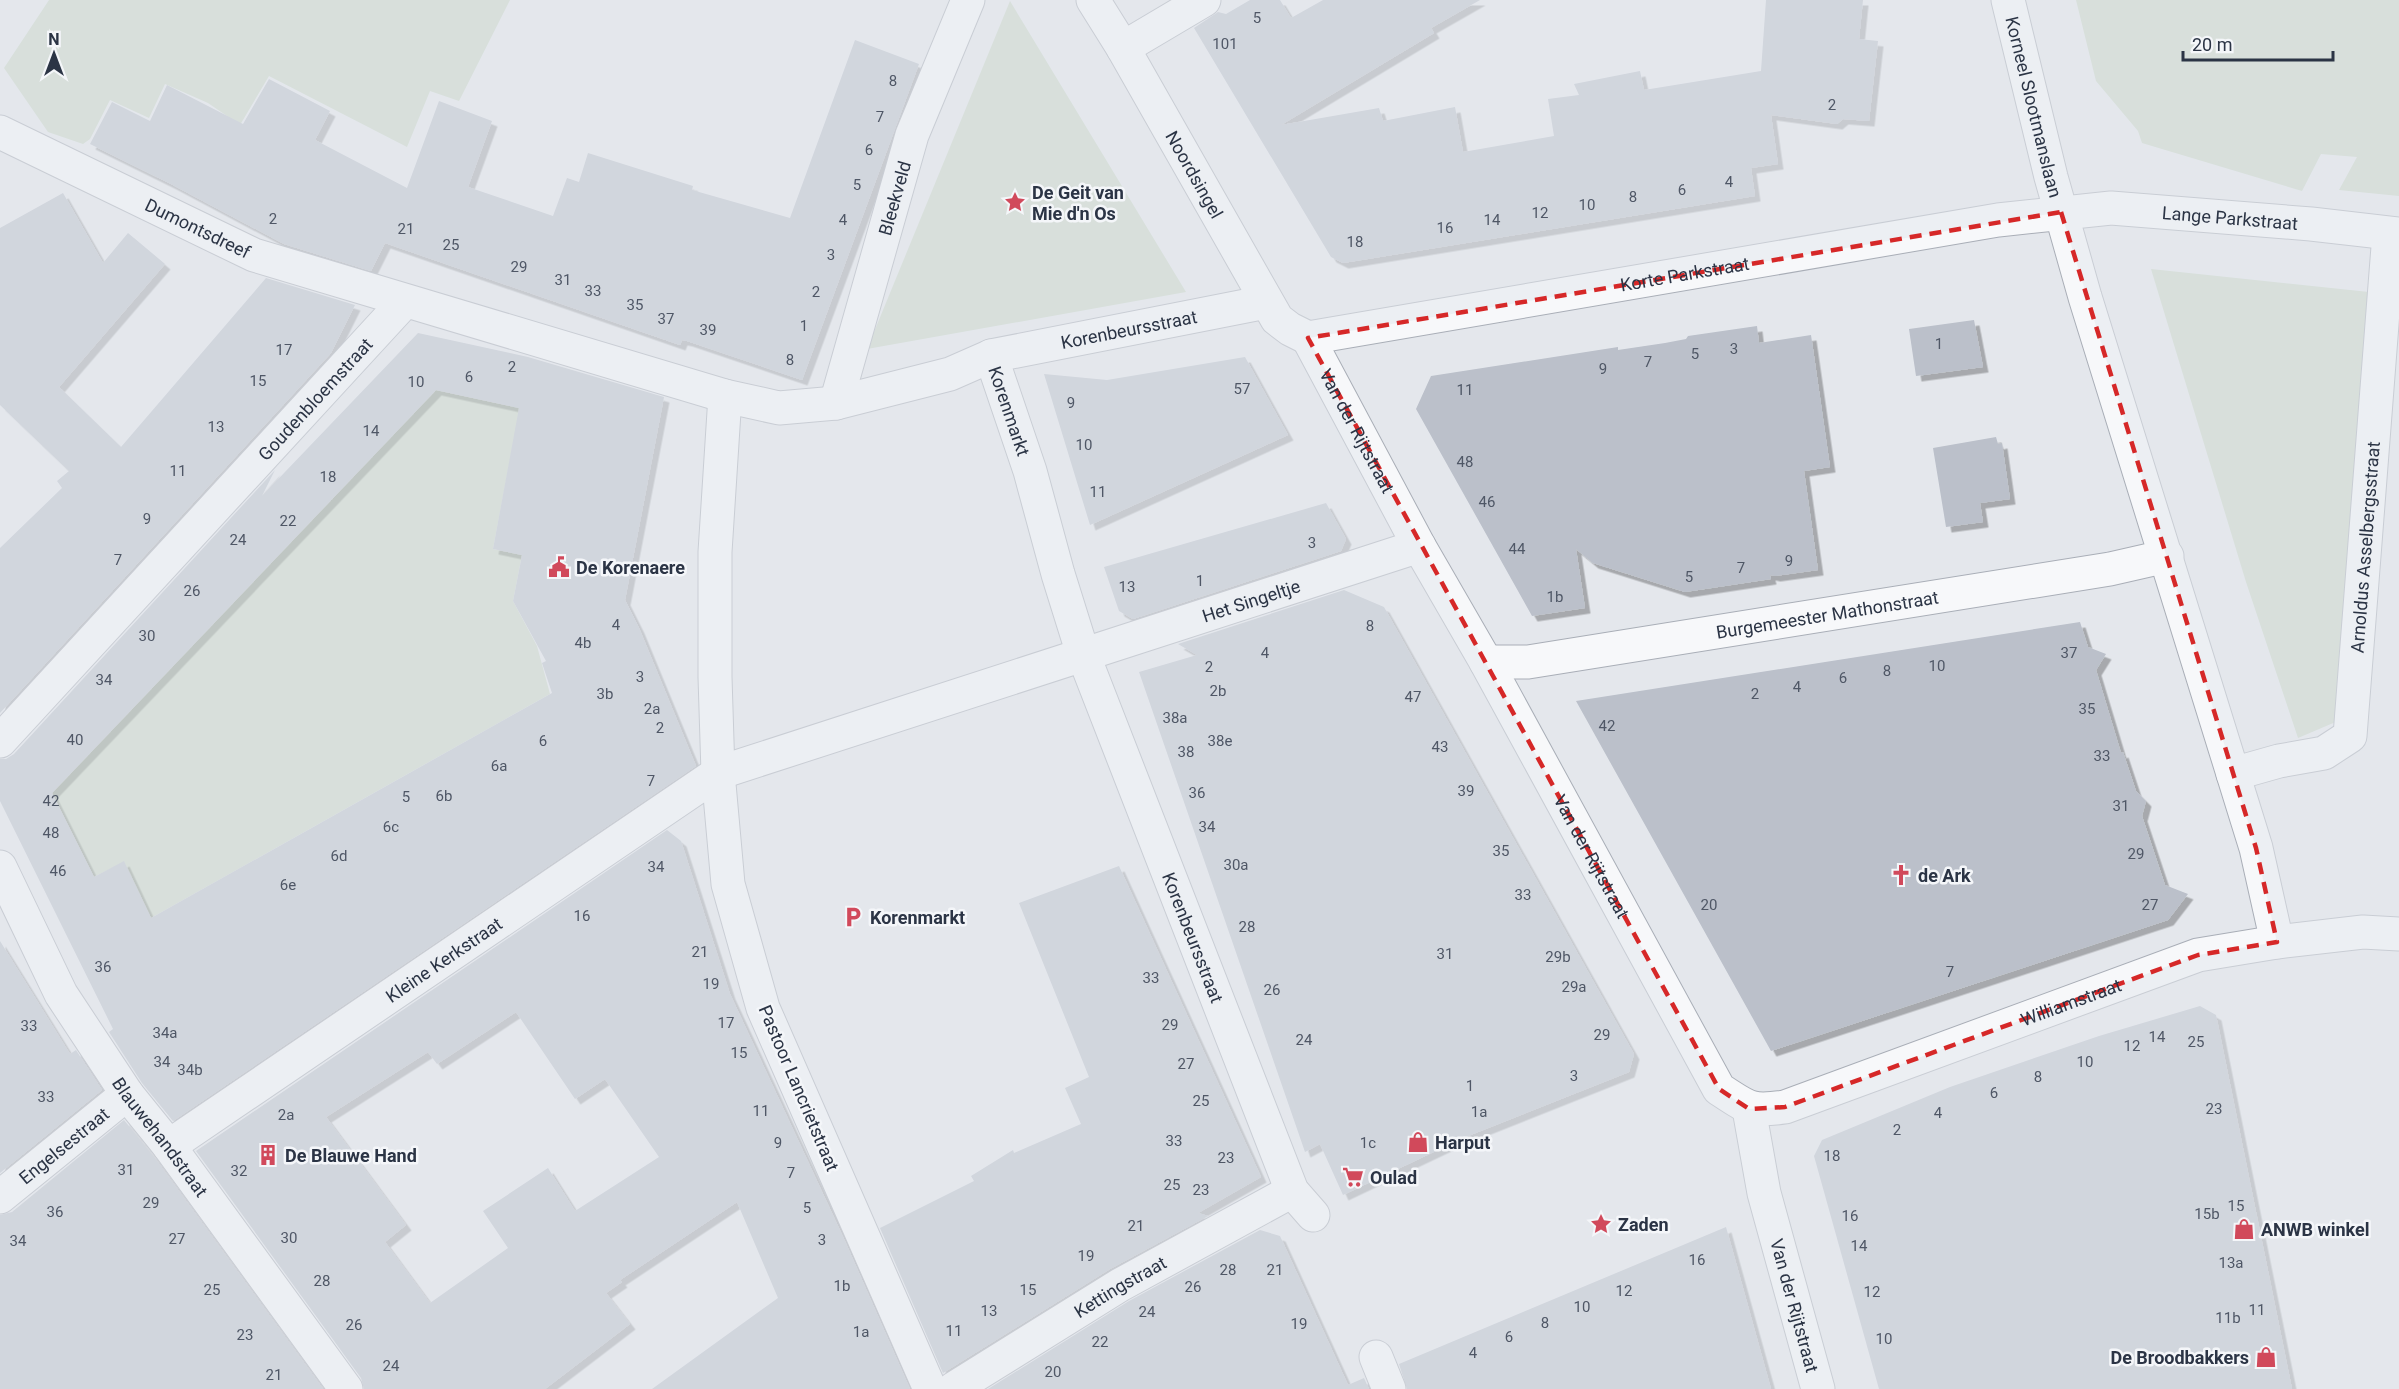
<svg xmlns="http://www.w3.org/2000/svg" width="2399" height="1389" viewBox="0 0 2399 1389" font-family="Roboto,sans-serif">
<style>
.green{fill:#c9d6c5}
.building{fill:#bbc0ca;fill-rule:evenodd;filter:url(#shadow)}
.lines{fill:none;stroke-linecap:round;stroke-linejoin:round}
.minor-casing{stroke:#a9aeb7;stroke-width:35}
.minor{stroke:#f7f8fa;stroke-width:33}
.marked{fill:none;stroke:#d62828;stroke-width:4.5;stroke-dasharray:12 8;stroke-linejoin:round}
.labels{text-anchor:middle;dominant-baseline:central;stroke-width:5;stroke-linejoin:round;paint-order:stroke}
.number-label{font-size:15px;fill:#4f5766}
.street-label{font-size:18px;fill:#2b3445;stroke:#f4f6f9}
.poi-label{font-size:18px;font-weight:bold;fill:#2b3445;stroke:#f4f6f9;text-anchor:start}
</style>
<defs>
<filter id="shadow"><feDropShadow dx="5.5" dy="5.5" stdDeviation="0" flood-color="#0004"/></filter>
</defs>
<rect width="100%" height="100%" fill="#e4e7ec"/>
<g class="green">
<path d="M49,0H510L459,101L430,91L407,147L269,76L240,125L208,103L165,84L149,118L110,100L90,139L83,144L48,132L4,68Z"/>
<path d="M2076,0H2399V196L2339,190L2357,157L2321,154L2302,191L2142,143L2138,131L2096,81Z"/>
<path d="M1010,1L1186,292L867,349Z"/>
<path d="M2151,269L2369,292L2338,721L2298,738L2246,582Z"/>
<path d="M436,390L529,410L514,438L493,549L522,555L513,601L537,646L550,694L151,918L124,862L94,877L52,793Z"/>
</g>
<g class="building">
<path d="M1250,0H1280L1291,18L1323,0H1480L1431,28L1434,33L1281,125L1379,108L1383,121L1455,107L1463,152L1554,136L1548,99L1579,95L1574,84L1640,71L1644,90L1761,71L1766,0H1863L1859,39L1878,41L1869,121L1843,119L1837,124L1771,115L1778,164L1751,168L1755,196L1343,263L1331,257L1194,28L1218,12L1226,14Z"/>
<path d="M855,40L919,64L802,380L687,341L682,340L680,345L385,243L371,271L284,244L171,184L90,144L112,102L150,121L167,85L243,124L269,79L330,111L315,140L407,188L439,101L492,121L468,187L553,216L567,178L579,182L588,153L693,186L692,190L790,218Z"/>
<path d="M63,193L103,263L128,233L165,264L59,387L121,447L266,278L355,305L331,353L0,713V548L62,488L57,481L69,471L0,405V228Z"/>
<path d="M1974,320L1983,367L1916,376L1909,329Z"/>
<path d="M1757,326L1759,343L1811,335L1830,467L1804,471L1818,570L1775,576L1770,575L1771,579L1685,592L1593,563L1576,549L1585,608L1532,616L1416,409L1431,376L1618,347V350L1665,343L1686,339L1688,336Z"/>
<path d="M418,333L528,357L664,397L625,600L639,628L696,766L173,1121L142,1083L109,1032L113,1029L0,801V759H6L14,754L275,470L262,496ZM436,390L519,408L493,549L522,555L513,601L546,661L542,663L552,693L151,918L124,861L94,877L52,793Z"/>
<path d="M1245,357L1288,435L1090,525L1044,374L1107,380Z"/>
<path d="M1996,437L1998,444L2002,443L2010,499L1980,503L1983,522L1946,527L1933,448Z"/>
<path d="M1326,503L1346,539L1341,551L1133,619L1119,611L1104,567Z"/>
<path d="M1344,590L1384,607L1634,1054L1629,1072L1463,1138L1343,1195L1320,1144L1305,1152L1139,672L1197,655L1178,644Z"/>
<path d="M2080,622L2088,647L2106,654L2096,670L2121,753L2123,752L2136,791L2146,801L2142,816L2165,885L2188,894L2168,920L1771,1051L1576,701Z"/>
<path d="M667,830L681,841L730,994L844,1239L910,1389H652L778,1298L737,1202L620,1280L622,1282L606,1293L630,1324L545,1389H364L361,1378L196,1151ZM516,1012L575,1099L605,1079L659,1157L575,1211L548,1168L483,1211L508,1248L430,1303L385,1242L406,1225L326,1117L428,1052L437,1064Z"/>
<path d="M1119,866L1261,1177L1198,1213L1208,1216L1110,1269L943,1373L880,1228L974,1181L971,1176L1013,1150L1014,1153L1081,1124L1065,1088L1089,1077L1019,903Z"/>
<path d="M0,941L70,1054L76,1050L102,1090L0,1173Z"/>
<path d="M2200,1006L2216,1015L2292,1389H1879L1814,1156L1822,1140L1950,1087L2099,1036Z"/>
<path d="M124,1120L154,1157L323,1389H0V1215L12,1212Z"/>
<path d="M1726,1227L1771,1389H1407L1399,1364Z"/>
<path d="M1260,1230L1280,1236L1348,1385L1364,1378L1369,1389H988L1129,1301Z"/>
</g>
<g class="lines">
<defs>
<g id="minor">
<path id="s1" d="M1093,0L1123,48L1277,319L1290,329L1308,338"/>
<path id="s2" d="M2008,0L2051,177L2085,297L2256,848L2277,942"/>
<path d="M1123,48L1204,0"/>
<path id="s3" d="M0,132L254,255L725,396"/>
<path id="s4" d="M1308,338L1419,546L1486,662L1719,1089C1749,1108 1749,1112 1785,1107L2198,955L2277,942L2363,932L2399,934"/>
<path id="s5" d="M1308,338L1998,220L2111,208L2311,224L2399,234"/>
<path id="s6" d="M991,356L1030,471L1058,574L1083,654L1292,1191L1313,1215"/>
<path id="s7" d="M836,403L912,135L968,0"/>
<path id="s8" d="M1486,662H1528L2110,569L2167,556"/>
<path id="s9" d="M0,741L405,301"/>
<path id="s10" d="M2233,774L2279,761L2324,753L2350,736L2389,234"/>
<path id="s11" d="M0,867L61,994L127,1094L169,1146L346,1389"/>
<path id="s12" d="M1749,1109L1764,1193L1818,1389"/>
<path id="s13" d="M169,1146L718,773L1419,546"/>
<path id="s14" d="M0,1197L127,1094"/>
<path d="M1376,1357L1389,1389"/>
<path id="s15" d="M930,1389L763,1008L728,884L718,773L715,677V552L725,396L779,408L836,403L950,374L991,356L1266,302"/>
<path id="s16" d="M953,1389L1120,1285L1292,1191"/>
</g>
</defs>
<use href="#minor" class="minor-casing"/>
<use href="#minor" class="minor"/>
</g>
<path d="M0 0H2399V1389H0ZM2061,212L2256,848L2277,942L2198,955L1785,1107L1749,1109L1719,1089L1308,338Z" fill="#e4e7ec" fill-opacity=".55" fill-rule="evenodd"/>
<path class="marked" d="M2061,212L2256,848L2277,942L2198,955L1785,1107L1749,1109L1719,1089L1308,338Z"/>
<defs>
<symbol id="sight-bare" viewBox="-9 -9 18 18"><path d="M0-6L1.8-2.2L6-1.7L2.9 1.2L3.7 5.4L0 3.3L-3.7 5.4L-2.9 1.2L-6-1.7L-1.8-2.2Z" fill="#d1495b" stroke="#f4f6f9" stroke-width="2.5" paint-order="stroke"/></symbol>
<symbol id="civic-bare" viewBox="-9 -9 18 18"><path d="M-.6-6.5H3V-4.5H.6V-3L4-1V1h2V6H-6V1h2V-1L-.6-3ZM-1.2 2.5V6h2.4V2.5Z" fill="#d1495b" stroke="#f4f6f9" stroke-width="2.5" paint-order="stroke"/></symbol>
<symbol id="church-bare" viewBox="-9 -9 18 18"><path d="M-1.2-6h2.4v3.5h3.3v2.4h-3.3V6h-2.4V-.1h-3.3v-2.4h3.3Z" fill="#d1495b" stroke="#f4f6f9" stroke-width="2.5" paint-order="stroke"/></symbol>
<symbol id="parking-bare" viewBox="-9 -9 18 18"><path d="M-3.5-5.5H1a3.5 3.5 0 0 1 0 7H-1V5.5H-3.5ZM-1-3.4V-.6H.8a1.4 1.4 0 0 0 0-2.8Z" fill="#d1495b" stroke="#f4f6f9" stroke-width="2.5" paint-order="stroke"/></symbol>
<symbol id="shop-bare" viewBox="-9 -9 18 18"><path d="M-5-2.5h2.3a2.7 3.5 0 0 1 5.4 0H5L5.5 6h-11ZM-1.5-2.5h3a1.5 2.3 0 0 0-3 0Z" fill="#d1495b" stroke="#f4f6f9" stroke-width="2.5" paint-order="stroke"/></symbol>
<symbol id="building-bare" viewBox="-9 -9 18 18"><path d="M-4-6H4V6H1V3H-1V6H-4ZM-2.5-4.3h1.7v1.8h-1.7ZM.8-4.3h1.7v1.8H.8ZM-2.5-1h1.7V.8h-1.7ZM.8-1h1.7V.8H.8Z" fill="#d1495b" stroke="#f4f6f9" stroke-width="2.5" paint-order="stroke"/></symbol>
<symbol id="supermarket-bare" viewBox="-9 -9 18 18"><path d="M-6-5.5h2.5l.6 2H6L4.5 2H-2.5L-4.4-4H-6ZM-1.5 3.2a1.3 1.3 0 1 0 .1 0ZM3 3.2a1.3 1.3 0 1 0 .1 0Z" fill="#d1495b" stroke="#f4f6f9" stroke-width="2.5" paint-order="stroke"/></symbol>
</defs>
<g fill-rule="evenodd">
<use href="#sight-bare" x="1000" y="187" width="30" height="30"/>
<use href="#civic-bare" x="544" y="552" width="30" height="30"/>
<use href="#church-bare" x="1886" y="860" width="30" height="30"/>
<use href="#parking-bare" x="838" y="902" width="30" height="30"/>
<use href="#shop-bare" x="1403" y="1127" width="30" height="30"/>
<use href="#building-bare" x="253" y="1140" width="30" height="30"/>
<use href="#supermarket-bare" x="1338" y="1162" width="30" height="30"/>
<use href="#sight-bare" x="1586" y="1209" width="30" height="30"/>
<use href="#shop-bare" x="2229" y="1214" width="30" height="30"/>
<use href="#shop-bare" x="2251" y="1342" width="30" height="30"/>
</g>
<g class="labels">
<g class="number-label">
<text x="1257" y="18">5</text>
<text x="1225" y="44">101</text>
<text x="893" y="81">8</text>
<text x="1832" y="105">2</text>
<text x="880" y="117">7</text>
<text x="869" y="150">6</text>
<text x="1729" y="182">4</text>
<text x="857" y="185">5</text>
<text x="1682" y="190">6</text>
<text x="1633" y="197">8</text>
<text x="1587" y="205">10</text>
<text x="1540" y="213">12</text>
<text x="273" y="219">2</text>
<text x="843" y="220">4</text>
<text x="1492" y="220">14</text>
<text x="1445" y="228">16</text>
<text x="406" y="229">21</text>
<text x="1355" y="242">18</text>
<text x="451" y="245">25</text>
<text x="831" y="255">3</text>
<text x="519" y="267">29</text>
<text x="563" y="280">31</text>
<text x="593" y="291">33</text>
<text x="816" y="292">2</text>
<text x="635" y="305">35</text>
<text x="666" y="319">37</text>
<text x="804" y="326">1</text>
<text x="708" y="330">39</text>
<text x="1939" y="344">1</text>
<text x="1734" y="349">3</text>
<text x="284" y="350">17</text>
<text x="1695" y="354">5</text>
<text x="790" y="360">8</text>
<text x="1648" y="362">7</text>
<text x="512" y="367">2</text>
<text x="1603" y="369">9</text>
<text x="469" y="377">6</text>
<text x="258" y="381">15</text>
<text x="416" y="382">10</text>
<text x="1242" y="389">57</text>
<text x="1465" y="390">11</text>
<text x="1071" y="403">9</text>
<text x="216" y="427">13</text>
<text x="371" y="431">14</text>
<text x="1084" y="445">10</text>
<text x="1465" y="462">48</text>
<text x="178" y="471">11</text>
<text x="328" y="477">18</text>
<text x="1098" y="492">11</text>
<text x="1487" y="502">46</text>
<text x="147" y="519">9</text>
<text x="288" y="521">22</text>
<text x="238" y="540">24</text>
<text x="1312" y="543">3</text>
<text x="1517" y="549">44</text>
<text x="118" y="560">7</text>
<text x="1789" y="561">9</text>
<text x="1741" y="568">7</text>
<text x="1689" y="577">5</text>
<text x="1200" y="581">1</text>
<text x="1127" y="587">13</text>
<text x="192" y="591">26</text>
<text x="1555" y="597">1b</text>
<text x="616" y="625">4</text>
<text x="1370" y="626">8</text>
<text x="147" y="636">30</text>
<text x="583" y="643">4b</text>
<text x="1265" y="653">4</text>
<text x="2069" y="653">37</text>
<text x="1937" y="666">10</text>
<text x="1209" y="667">2</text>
<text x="1887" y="671">8</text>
<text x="640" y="677">3</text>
<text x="1843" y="678">6</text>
<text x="104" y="680">34</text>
<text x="1797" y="687">4</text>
<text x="1218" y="691">2b</text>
<text x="605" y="694">3b</text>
<text x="1755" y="694">2</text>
<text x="1413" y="697">47</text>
<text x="652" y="709">2a</text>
<text x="2087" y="709">35</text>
<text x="1175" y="718">38a</text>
<text x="1607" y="726">42</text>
<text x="660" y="728">2</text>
<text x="75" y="740">40</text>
<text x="543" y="741">6</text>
<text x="1220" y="741">38e</text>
<text x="1440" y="747">43</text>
<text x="1186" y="752">38</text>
<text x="2102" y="756">33</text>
<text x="499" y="766">6a</text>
<text x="651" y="781">7</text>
<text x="1466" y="791">39</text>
<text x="1197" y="793">36</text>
<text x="444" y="796">6b</text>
<text x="406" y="797">5</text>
<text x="51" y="801">42</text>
<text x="2121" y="806">31</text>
<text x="391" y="827">6c</text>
<text x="1207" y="827">34</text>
<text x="51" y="833">48</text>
<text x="1501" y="851">35</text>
<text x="2136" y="854">29</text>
<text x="339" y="856">6d</text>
<text x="1236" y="865">30a</text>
<text x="656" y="867">34</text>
<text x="58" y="871">46</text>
<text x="288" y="885">6e</text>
<text x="1523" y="895">33</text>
<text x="1709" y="905">20</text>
<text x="2150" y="905">27</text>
<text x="582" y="916">16</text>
<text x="1247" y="927">28</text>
<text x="700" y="952">21</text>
<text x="1445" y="954">31</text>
<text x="1558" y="957">29b</text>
<text x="103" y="967">36</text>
<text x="1950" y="972">7</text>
<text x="1151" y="978">33</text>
<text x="711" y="984">19</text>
<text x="1574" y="987">29a</text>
<text x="1272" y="990">26</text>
<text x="726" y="1023">17</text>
<text x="1170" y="1025">29</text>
<text x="29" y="1026">33</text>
<text x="165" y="1033">34a</text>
<text x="1602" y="1035">29</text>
<text x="2157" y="1037">14</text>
<text x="1304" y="1040">24</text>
<text x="2196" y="1042">25</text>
<text x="2132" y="1046">12</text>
<text x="739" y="1053">15</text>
<text x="162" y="1062">34</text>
<text x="2085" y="1062">10</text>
<text x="1186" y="1064">27</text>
<text x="190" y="1070">34b</text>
<text x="1574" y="1076">3</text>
<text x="2038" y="1077">8</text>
<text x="1470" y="1086">1</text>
<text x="1994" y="1093">6</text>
<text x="46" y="1097">33</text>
<text x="1201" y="1101">25</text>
<text x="2214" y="1109">23</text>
<text x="761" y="1111">11</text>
<text x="1479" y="1112">1a</text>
<text x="1938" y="1113">4</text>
<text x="286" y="1115">2a</text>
<text x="1897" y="1130">2</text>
<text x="1174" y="1141">33</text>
<text x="778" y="1143">9</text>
<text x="1368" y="1143">1c</text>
<text x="1832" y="1156">18</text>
<text x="1226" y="1158">23</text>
<text x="126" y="1170">31</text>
<text x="239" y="1171">32</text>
<text x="791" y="1173">7</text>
<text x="1172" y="1185">25</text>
<text x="1201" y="1190">23</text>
<text x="151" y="1203">29</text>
<text x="2236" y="1206">15</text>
<text x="807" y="1208">5</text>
<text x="55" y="1212">36</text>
<text x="2207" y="1214">15b</text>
<text x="1850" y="1216">16</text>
<text x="1136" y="1226">21</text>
<text x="289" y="1238">30</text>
<text x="177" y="1239">27</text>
<text x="822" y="1240">3</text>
<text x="18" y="1241">34</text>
<text x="1859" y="1246">14</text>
<text x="1086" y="1256">19</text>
<text x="1697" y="1260">16</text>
<text x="2231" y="1263">13a</text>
<text x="1228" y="1270">28</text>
<text x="1275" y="1270">21</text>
<text x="322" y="1281">28</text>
<text x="842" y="1286">1b</text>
<text x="1193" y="1287">26</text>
<text x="212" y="1290">25</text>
<text x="1028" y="1290">15</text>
<text x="1624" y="1291">12</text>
<text x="1872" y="1292">12</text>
<text x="1582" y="1307">10</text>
<text x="2257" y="1310">11</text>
<text x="989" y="1311">13</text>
<text x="1147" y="1312">24</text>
<text x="2228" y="1318">11b</text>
<text x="1545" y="1323">8</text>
<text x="1299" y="1324">19</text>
<text x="354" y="1325">26</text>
<text x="954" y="1331">11</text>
<text x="861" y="1332">1a</text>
<text x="245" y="1335">23</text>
<text x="1509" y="1337">6</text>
<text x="1884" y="1339">10</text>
<text x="1100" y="1342">22</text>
<text x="1473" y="1353">4</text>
<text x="391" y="1366">24</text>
<text x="1053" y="1372">20</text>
<text x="274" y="1375">21</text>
</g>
<g class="street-label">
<text stroke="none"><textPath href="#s2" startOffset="110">Korneel Slootmanslaan</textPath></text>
<text stroke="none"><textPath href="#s1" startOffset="202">Noordsingel</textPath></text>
<text stroke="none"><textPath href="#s7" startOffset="213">Bleekveld</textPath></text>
<text stroke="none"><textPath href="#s5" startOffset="933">Lange Parkstraat</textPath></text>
<text stroke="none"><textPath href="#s3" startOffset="220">Dumontsdreef</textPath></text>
<text stroke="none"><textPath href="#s5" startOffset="382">Korte Parkstraat</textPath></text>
<text stroke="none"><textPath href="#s15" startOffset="1449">Korenbeursstraat</textPath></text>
<text stroke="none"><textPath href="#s9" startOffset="465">Goudenbloemstraat</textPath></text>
<text stroke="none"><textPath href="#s6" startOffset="58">Korenmarkt</textPath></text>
<text stroke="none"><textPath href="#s4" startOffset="105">Van der Rijtstraat</textPath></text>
<text stroke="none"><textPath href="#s10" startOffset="314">Arnoldus Asselbergsstraat</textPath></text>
<text stroke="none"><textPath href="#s13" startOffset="1224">Het Singeltje</textPath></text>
<text stroke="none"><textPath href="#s8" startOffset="345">Burgemeester Mathonstraat</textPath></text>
<text stroke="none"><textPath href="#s4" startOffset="591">Van der Rijtstraat</textPath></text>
<text stroke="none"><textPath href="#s6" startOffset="616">Korenbeursstraat</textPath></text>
<text stroke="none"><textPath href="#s13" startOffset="332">Kleine Kerkstraat</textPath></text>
<text stroke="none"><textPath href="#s4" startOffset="1232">Williamstraat</textPath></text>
<text transform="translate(799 1088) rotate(67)">Pastoor Lancrietstraat</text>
<text stroke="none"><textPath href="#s11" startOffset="315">Blauwehandstraat</textPath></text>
<text stroke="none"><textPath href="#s14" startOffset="82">Engelsestraat</textPath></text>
<text stroke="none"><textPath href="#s16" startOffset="196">Kettingstraat</textPath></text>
<text stroke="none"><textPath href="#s12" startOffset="202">Van der Rijtstraat</textPath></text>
</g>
<g class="poi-label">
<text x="1032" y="192">De Geit van<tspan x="1032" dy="21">Mie d'n Os</tspan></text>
<text x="576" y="567">De Korenaere</text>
<text x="1918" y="875">de Ark</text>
<text x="870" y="917">Korenmarkt</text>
<text x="1435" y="1142">Harput</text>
<text x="285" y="1155">De Blauwe Hand</text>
<text x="1370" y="1177">Oulad</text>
<text x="1618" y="1224">Zaden</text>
<text x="2261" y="1229">ANWB winkel</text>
<text x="2249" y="1357" text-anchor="end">De Broodbakkers</text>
</g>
</g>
<g transform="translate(54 54)" stroke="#f4f6f9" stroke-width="4.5" paint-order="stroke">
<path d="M0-4.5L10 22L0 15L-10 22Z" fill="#2b3445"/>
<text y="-9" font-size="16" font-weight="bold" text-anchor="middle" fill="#2b3445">N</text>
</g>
<path d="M2183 51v9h150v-9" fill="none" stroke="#2b3445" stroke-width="3"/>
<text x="2192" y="51" font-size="18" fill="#2b3445" stroke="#f4f6f9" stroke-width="4.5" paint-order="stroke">20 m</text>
</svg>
